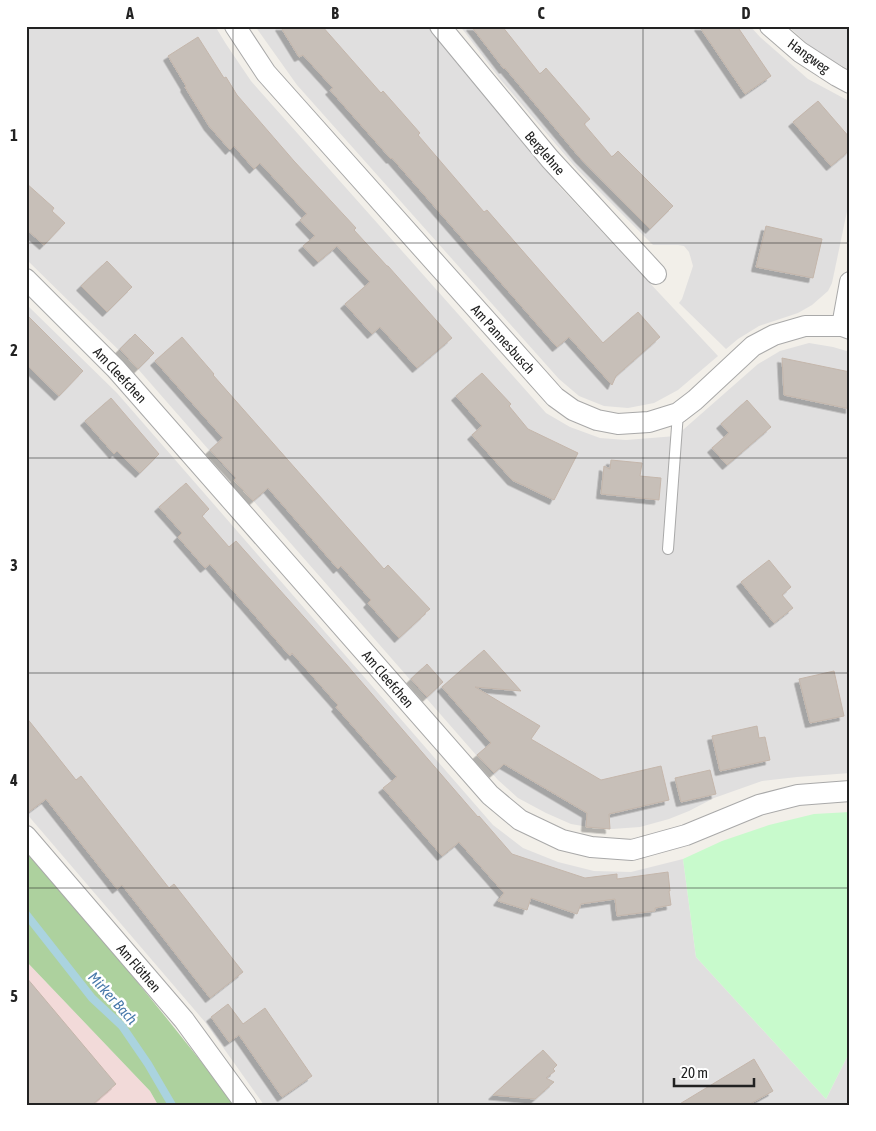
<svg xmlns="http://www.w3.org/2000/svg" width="876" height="1131" viewBox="0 0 876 1131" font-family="'Asap Condensed',sans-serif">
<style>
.residential{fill:#e0dfdf}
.commercial{fill:#f2dad9}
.forest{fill:#add19e}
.park{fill:#c8facc}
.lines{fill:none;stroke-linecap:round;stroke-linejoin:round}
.stream{stroke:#aad3df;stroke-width:8}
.building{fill:#c7bfb8;stroke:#c4b6ab;filter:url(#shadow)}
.lane-casing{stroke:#a9a9a9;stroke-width:12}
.street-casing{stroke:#a9a9a9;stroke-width:22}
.lane{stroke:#fff;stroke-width:10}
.street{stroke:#fff;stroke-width:20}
.grid{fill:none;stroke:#222;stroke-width:1;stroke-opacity:0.55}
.labels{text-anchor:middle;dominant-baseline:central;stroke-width:5;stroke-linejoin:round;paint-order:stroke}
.street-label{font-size:14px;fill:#222;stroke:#fff}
.water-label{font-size:15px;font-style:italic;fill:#4a7aab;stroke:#fff}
.neatline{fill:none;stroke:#222;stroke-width:2}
.grid-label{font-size:16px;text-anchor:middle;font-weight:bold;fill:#222}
</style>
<defs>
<filter id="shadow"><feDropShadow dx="-4.5" dy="4.5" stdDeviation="0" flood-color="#0004"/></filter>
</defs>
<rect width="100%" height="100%" fill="#f2efe9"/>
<g class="residential">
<path d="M26,26H215L226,44L251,81L546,413L570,427L600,438L626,440L676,436L758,364L780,351L809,343L833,347L850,352V773L797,777L762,781L714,798L689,811L669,819L640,827L612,829L594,828L571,824L546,813L518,798L498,780L138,369L26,259Z"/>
<path d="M255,26H433L560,187L718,356L678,390L654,403L628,408L604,406L579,396L559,379L297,85Z"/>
<path d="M460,26H750L760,37L808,79L847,100L850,102V197L832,283L828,291L812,305L798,313L759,326L738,339L726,349L679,303L682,299L693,266L689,252L684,246L678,245H653L578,170L500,79Z"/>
<path d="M788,26H850V70L827,58L810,46Z"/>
<path d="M26,304L117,393L493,825L523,848L558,862L594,871L631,872L683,859L696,957L826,1099L850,1051V1105H264L205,1022L26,813Z"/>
</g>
<path class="commercial" d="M26,961L150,1091L158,1105H26Z"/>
<path class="forest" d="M26,848C97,932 167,1017 235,1105H158L150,1091L26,961Z"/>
<path class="park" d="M850,812V1051L826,1099L696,957L683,859L722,841L769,825L814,814Z"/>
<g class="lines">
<path class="stream" d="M26,914L92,998L122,1026L148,1064L172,1105"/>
</g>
<g class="building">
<path d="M280,26H322L381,93L383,91L420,133L418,135L484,212L487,210L603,343L638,312L660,337L616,376L612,385L569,337L557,347L392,158L391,159L330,90L333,88L303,55L299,57Z"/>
<path d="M471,26H502L540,74L546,68L590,119L584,124L612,157L618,151L673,206L650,229L580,158L505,68L504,69Z"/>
<path d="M699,26H737L771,76L745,94Z"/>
<path d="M198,37L224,78L226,77L237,95L294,161L356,228L354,230L387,266H388L452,338L417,368L380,327L372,334L345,304L370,282L337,246L318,262L303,246L315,236L300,220L307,214L260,163L254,169L234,146L230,150L209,126L185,87L186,86L168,56Z"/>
<path d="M818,101L850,138V150L831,166L793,122Z"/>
<path d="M26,183L54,208L52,211L65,223L44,245L26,229Z"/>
<path d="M766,226L822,239L813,278L756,267Z"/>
<path d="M107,261L132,287L107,312L81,286Z"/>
<path d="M26,314L83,371L59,396L26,364Z"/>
<path d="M135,334L154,353L138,369L120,349Z"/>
<path d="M182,337L214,374L213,375L384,569L388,565L430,609L425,613V614L399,638L368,603L371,600L341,566L338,569L268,488L253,501L234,480L236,478L210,450L223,438L155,361Z"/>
<path d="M782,358L850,372V409L784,395Z"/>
<path d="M482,373L511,404L509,406L528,429L578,453L554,500L512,480L472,435L482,426L456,396Z"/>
<path d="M111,398L159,454L140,473L117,451L114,454L85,421Z"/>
<path d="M747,400L771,427L727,465L712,448L729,433L721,424Z"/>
<path d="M611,460L642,463L640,476L661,478L659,500L601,494L604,466L610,469Z"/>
<path d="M186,483L209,509L202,516L229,547L236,541L346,664L478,817L479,816L512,854L585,878L617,874V879L668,872L670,891H669L671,905L655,908V911L617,916L615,899L581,904L577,914L531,898L527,910L498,901L504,893L459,842L442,856L383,788L397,777L336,707L338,705L292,653L290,656L210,564L205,568L178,537L182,533L159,507Z"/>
<path d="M769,560L791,587L782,595L793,608L774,623L741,582Z"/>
<path d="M484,650L521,691L475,687L540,726L531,739L601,780L661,766L669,800L609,814L610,829L586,827L587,813L504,764L494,773L477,755L491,743L442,687Z"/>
<path d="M427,664L443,682L427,697L411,679Z"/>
<path d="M834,671L844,716L810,723L799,679Z"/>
<path d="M26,717L76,780L81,776L169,888L174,884L243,972L210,998L122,885L117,889L46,799L26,814Z"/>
<path d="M757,726L759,738L765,737L770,760L720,771L712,736Z"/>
<path d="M710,770L716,794L681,802L675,778Z"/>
<path d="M26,977L116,1084L92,1105H26Z"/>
<path d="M228,1004L243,1024L265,1008L312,1076L282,1097L239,1035L229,1042L211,1017Z"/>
<path d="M543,1050L557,1065L553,1069L555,1071L546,1078L554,1082L535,1099L493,1095Z"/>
<path d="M754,1059L773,1091L748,1105H678Z"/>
</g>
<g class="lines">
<defs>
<path id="lane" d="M668,549L678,413"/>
<g id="street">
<path d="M235,26L266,73L555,397L573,410L597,420L618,424L649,422L678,413L695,400L753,346L774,335L805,326H842L850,329"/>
<path d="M440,26L550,159L656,274"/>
<path d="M770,26L800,52L837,76L850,83"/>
<path d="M26,279L116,369L490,795L520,820L562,840L591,847L632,850L686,835L759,805L798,795L850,791"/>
<path d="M842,326L850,282"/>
<path d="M26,836L184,1020L246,1105"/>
</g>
</defs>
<use href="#lane" class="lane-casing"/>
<use href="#street" class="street-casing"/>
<use href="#lane" class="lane"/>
<use href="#street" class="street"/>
</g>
<path class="grid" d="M233,26V1105M438,26V1105M643,26V1105M26,243H850M26,458H850M26,673H850M26,888H850"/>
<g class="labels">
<g class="street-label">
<text transform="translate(809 56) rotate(36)">Hangweg</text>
<text transform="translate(545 153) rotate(49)">Berglehne</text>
<text transform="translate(503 339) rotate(48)">Am Pannesbusch</text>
<text transform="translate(120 375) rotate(47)">Am Cleefchen</text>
<text transform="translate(388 679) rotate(49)">Am Cleefchen</text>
<text transform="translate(139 968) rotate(49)">Am Flöthen</text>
</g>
<g class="water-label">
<text transform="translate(113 998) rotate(48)">Mirker Bach</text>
</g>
</g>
<rect width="876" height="1131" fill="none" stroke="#ffffff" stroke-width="55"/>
<path d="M674 1078v8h80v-8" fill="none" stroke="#222222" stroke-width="2.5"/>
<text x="681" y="1078" font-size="15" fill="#222222" stroke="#ffffff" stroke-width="4" paint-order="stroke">20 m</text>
<rect x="28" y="28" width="820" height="1076" class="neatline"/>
<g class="grid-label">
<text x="130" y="19">A</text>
<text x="335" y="19">B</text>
<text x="541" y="19">C</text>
<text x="746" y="19">D</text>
<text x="14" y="141">1</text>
<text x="14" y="356">2</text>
<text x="14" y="571">3</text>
<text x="14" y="786">4</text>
<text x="14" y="1002">5</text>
</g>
</svg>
